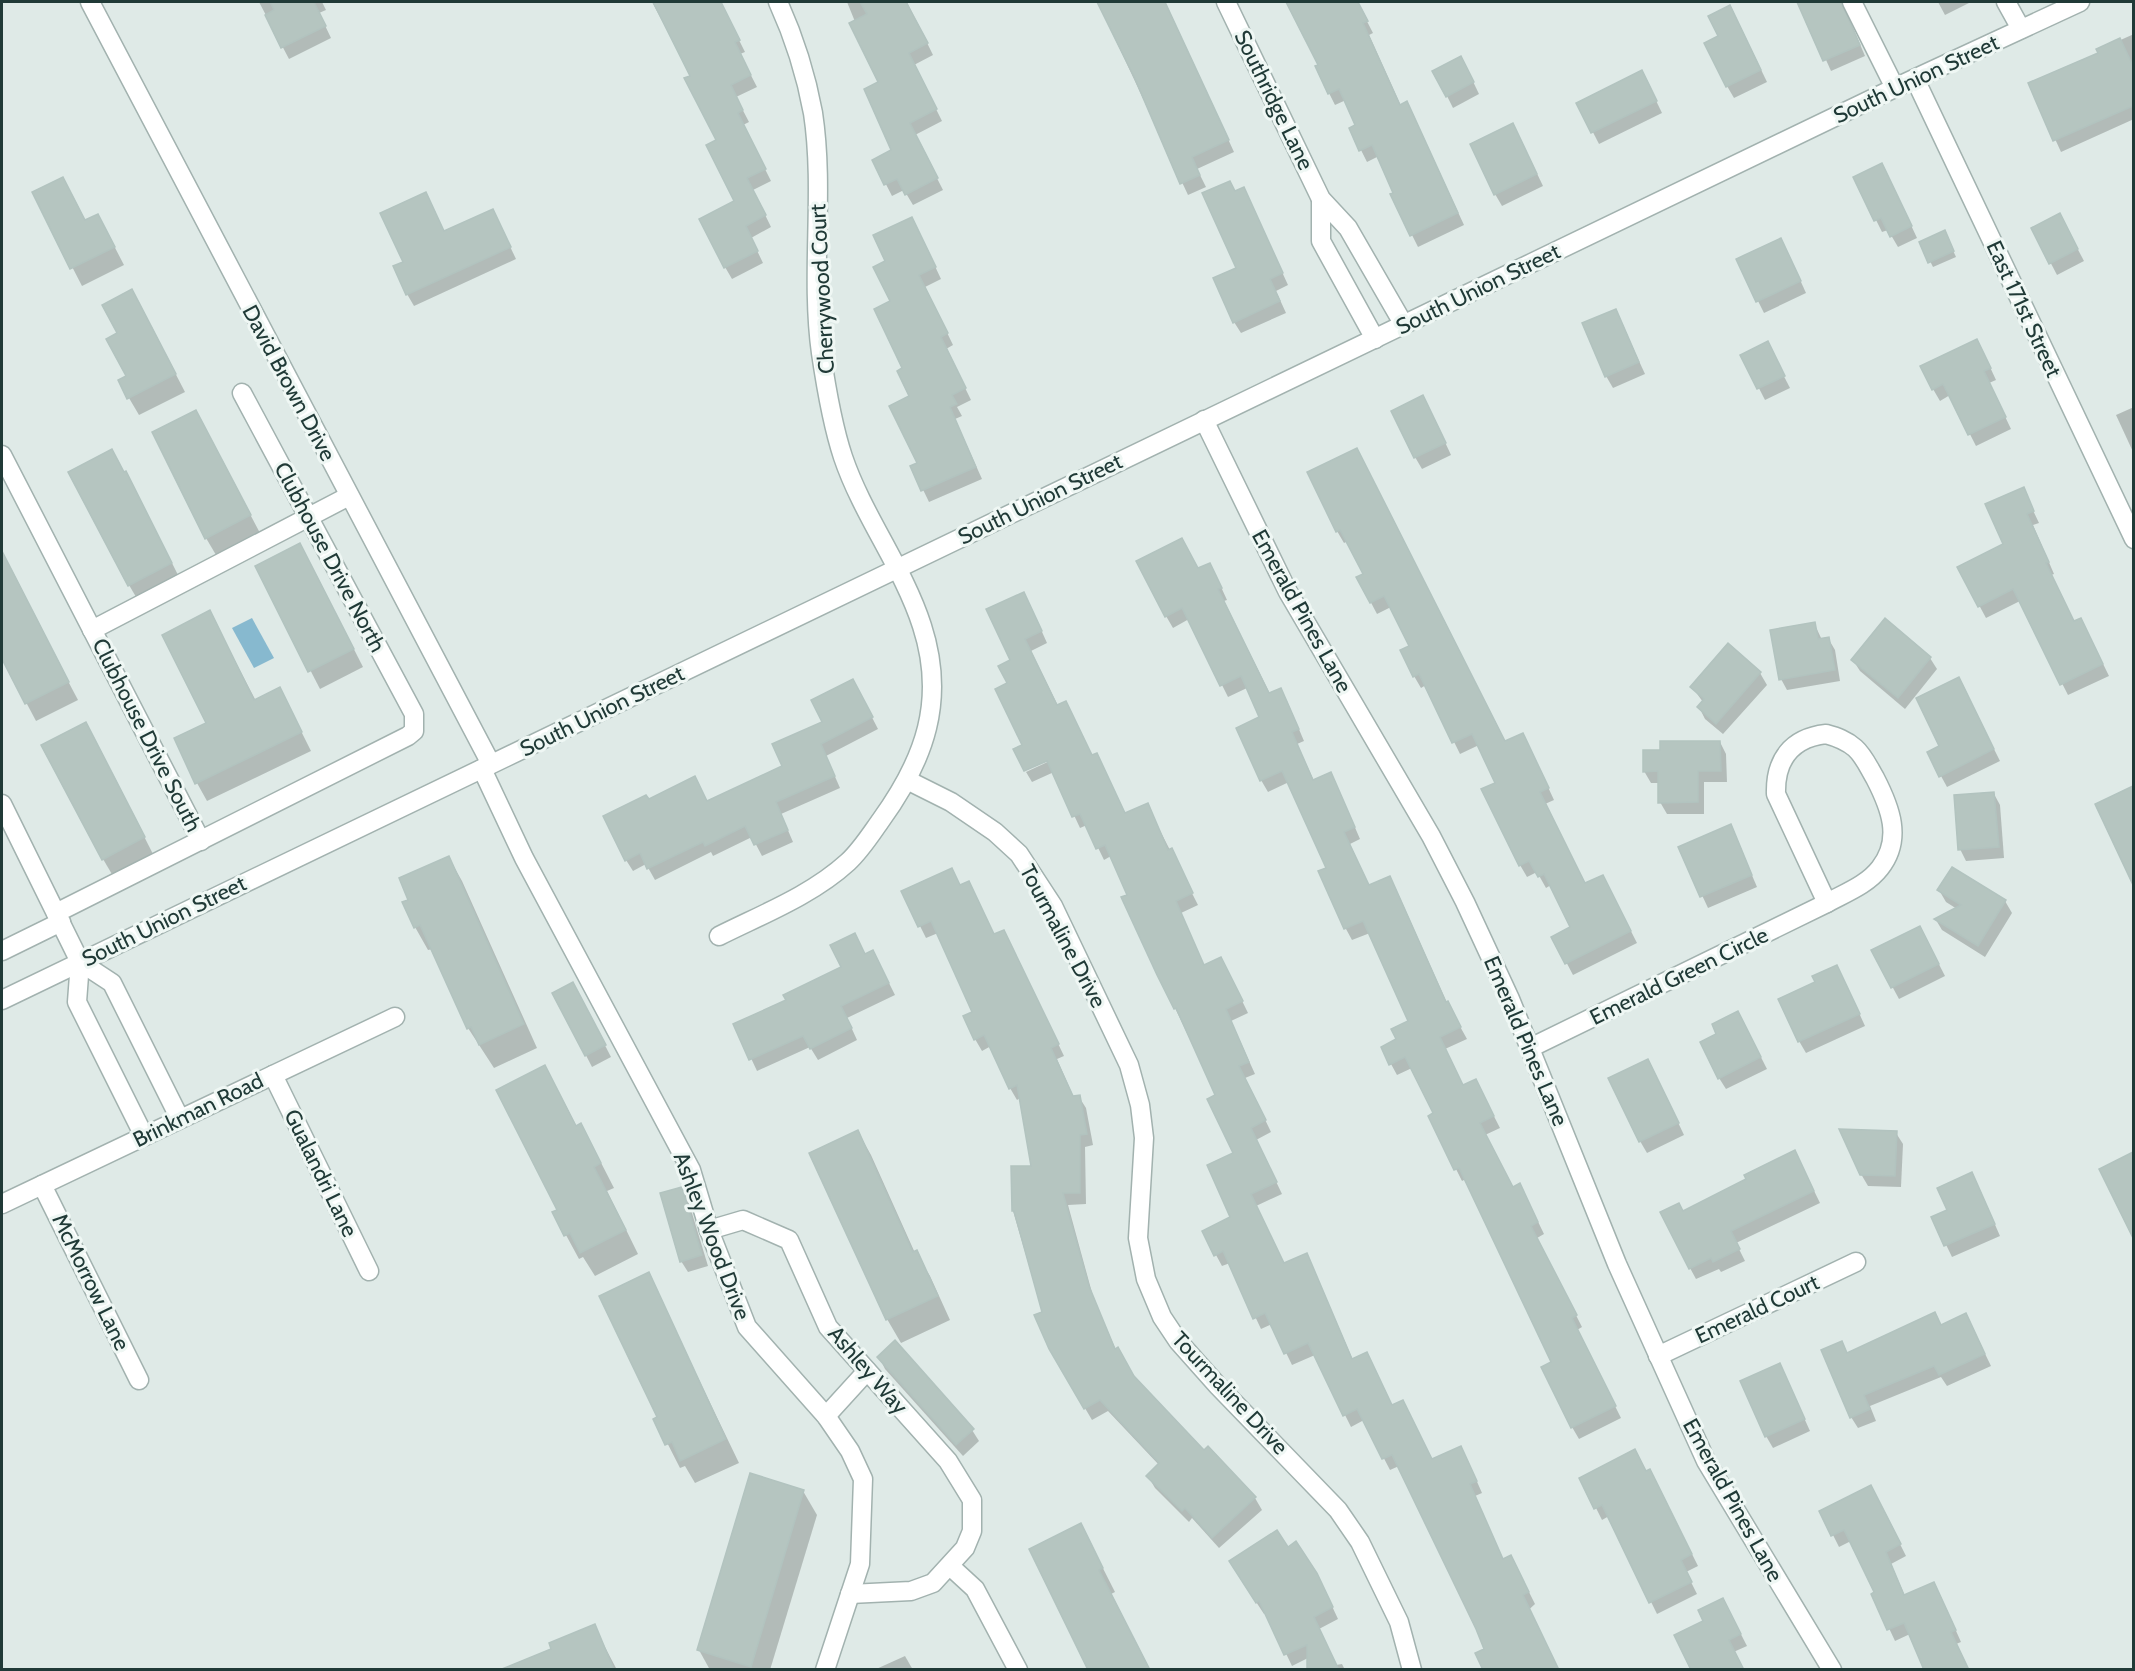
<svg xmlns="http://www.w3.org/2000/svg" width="2135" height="1671" viewBox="0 0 2135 1671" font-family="Cabin,sans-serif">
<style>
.water{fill:#87b9cf}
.shadow{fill:#0003}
.building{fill:#b5c5c0;stroke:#b2c3bf;stroke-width:1.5}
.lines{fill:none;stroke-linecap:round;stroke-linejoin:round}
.minor-casing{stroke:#a2b2af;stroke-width:21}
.minor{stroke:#fff;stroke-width:18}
.labels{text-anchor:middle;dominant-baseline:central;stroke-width:6;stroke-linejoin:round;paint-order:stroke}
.street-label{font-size:22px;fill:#203a37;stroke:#eff7f4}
</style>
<rect width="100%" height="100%" fill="#dfeae7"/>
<path class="water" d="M252,618L274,658L254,668L232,628Z"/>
<g class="shadow">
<path d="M259,2H322L326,10L319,13L331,38L289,59Z"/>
<path d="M652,2H693L696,6L705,2H720L745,52L740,54L757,87L736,97L749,122L743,125L771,181L753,190L771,227L751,238L763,263L732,279L725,267L736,202L718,141L692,76Z"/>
<path d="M847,2H907L933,55L914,65L942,121L915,135L943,190L913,205L904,190L892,196L874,161L893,151L880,83Z"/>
<path d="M1098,2H1165L1234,152L1197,169L1206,187L1188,195Z"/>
<path d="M1289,2H1357L1373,33L1369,35L1401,106L1413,115L1464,225L1418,247L1392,195L1395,193L1379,156L1367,162L1361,150L1357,126L1346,100L1335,105L1329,93L1320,66Z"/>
<path d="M1800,2H1842L1865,56L1831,71Z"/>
<path d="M1938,2H1971L1945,15Z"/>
<path d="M1736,18L1767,82L1734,98L1727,86L1720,37Z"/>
<path d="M2134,34V119L2061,152L2030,84L2100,53L2098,50Z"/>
<path d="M1467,69L1479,94L1453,108L1447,96Z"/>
<path d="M1648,84L1662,113L1599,144L1578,103Z"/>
<path d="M1519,136L1543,186L1502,206L1495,194Z"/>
<path d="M1888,176L1917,238L1898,247L1888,230L1882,232L1855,178Z"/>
<path d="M1244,189L1288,285L1276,291L1286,313L1241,333L1234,322L1238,269L1235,193Z"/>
<path d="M34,193L85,222L98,215L124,265L82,286Z"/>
<path d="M493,211L516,259L414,306L407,294L405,262L444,233Z"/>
<path d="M2066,227L2084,261L2057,275L2033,229Z"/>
<path d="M918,230L941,279L925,287L953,345L946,349L971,400L957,407L962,416L955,419L982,479L929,502L912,467L919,464L911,396L892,302L887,262Z"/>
<path d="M1947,237L1956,257L1933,267L1921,243Z"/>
<path d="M1787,251L1806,293L1764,313L1758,301Z"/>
<path d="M142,309L185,392L139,415L129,398L128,377L119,334Z"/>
<path d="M1616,311L1645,374L1613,388L1606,376Z"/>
<path d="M1983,352L1996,380L1989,383L2011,429L1976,446L1950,395L1940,401L1933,389Z"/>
<path d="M1772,353L1790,388L1765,400L1742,355Z"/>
<path d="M2134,407V454L2116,415Z"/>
<path d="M1429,408L1451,455L1422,469L1415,457Z"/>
<path d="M196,412L260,533L216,555L206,538Z"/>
<path d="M1309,472L1505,743L1529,746L1554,800L1545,804L1586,885L1609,888L1637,943L1573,975L1553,937L1572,928L1551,885L1546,888L1537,872L1527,877L1520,865L1497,783L1479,745L1460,754L1426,685L1421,688L1414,676L1411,647L1391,607L1377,614L1358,578L1365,574L1348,541L1344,543L1337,531Z"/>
<path d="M124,474L136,491L181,581L139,602L129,585Z"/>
<path d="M2023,489L2039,523L2033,525L2054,574L2051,575L2074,622L2087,631L2109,676L2068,695L2020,601L1986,618L1959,568L2005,545Z"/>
<path d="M310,563L363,667L320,689L257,567Z"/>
<path d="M1198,570L1216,576L1227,600L1224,601L1270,694L1280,690L1287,701L1304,741L1297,744L1314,781L1337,786L1360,839L1350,844L1369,887L1389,878L1396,889L1447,1003L1467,1039L1445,1049L1463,1087L1476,1081L1500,1128L1485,1135L1513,1189L1526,1197L1544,1234L1537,1238L1582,1327L1577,1330L1621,1418L1579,1439L1572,1427L1553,1363L1466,1179L1462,1181L1456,1169L1430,1116L1435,1114L1412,1068L1397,1075L1391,1064L1398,1040L1410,1022L1370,933L1352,940L1346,929L1320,872L1328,869L1289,782L1268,792L1261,780V718L1247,688L1228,697L1189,619L1173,628L1166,616Z"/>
<path d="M14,579L78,700L36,721L2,657V585Z"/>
<path d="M1030,605L1047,643L1031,651L1058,706L1092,757L1097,755L1125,815L1147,805L1198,905L1181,913L1204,966L1227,970L1248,1013L1231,1021L1255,1074L1245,1078L1271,1132L1256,1140L1282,1194L1256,1206L1285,1265L1307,1255L1353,1360L1393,1407L1432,1461L1467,1459L1482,1493L1475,1496L1503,1560L1517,1568L1535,1604L1486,1650L1399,1466L1390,1470L1364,1420L1351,1427L1315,1355L1292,1365L1272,1324L1261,1329L1230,1263L1222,1266L1216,1255L1232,1218L1235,1154L1217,1096L1175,1008L1111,856L1104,860L1087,825L1080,828L1054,772L1032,782L1026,772L1054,759L1024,746L1009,684L1012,660Z"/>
<path d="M1814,623L1822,640L1828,638L1835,650L1840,681L1787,690L1781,679Z"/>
<path d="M219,630L256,701L280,689L311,751L207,801L197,783L208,723Z"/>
<path d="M1728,645L1760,673L1767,685L1723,734L1705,719L1699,707L1703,702L1692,687Z"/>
<path d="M1930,658L1937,669L1905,709L1860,671L1853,660Z"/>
<path d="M1965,691L2000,761L1947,787L1941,776V747Z"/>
<path d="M859,692L878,729L826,756L840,788L781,814L793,842L762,856L752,837L713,856L711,852L655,880L646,864L633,871L626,860L648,801L707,802L784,767Z"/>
<path d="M96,742L154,856L113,876L103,859Z"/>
<path d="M1720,742L1726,754L1727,782H1704V814H1667L1660,802V783H1651L1644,771L1662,752Z"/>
<path d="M2134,787V882L2097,805Z"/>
<path d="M1994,794L2000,805L2004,858L1966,861L1960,849Z"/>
<path d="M1731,826L1757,887L1708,908L1680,848Z"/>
<path d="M449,858L462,881L537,1048L494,1068L468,1028L433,949L428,950L415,927L410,900Z"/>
<path d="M1952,869L2005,901L2012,913L1985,957L1942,930L1936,920L1957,909L1946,902L1939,890Z"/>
<path d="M952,870L961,887L969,883L995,936L1010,943L1064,1056L1057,1059L1074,1098L1079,1097L1086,1108L1093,1145L1085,1147L1086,1204L1068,1205L1094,1300L1116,1350L1133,1377L1204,1452L1208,1448L1255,1498L1262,1510L1219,1548L1192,1518L1189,1522L1155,1488L1148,1476L1159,1465L1108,1411L1092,1420L1050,1349L1043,1313L1013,1211L1033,1167L1020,1098L1017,1100L1010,1088L991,1046L982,1051L975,1039L974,1013L938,933L926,938L903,892Z"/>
<path d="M1926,939L1945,976L1899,999L1873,951Z"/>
<path d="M865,956L879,963L895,995L847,1018L857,1040L818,1060L810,1047L757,1071L735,1024L788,1001Z"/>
<path d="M1843,978L1865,1026L1806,1053L1799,1041Z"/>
<path d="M554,993L579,995L611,1057L592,1067Z"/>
<path d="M1744,1024L1767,1069L1726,1089L1719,1078Z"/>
<path d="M545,1066L577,1127L581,1125L594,1149L614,1188L607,1191L638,1254L595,1276L583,1257L579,1259L554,1213L559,1210Z"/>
<path d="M1654,1072L1684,1135L1647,1153L1640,1141Z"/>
<path d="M858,1132L871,1155L915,1253L930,1276L950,1320L901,1343L887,1319Z"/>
<path d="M1896,1133L1903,1144L1901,1187L1868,1186L1861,1174Z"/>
<path d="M2134,1154V1235L2101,1170Z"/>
<path d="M1801,1164L1820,1203L1736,1243L1745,1261L1721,1272L1719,1269L1696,1279L1690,1268L1683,1213Z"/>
<path d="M1978,1186L2000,1236L1952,1257L1933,1218L1949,1211Z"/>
<path d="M682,1188L688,1200L708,1266L688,1272L681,1261Z"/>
<path d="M648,1274L739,1463L695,1483L685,1466L680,1468L655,1419L658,1417Z"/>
<path d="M1935,1314L1942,1326L1972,1327L1991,1366L1947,1386L1941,1377L1870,1406L1876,1421L1858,1428L1851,1417L1842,1343L1848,1354Z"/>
<path d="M879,1357L972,1430L979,1441L963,1456L885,1369Z"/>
<path d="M1780,1365L1810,1431L1773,1448L1766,1436Z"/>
<path d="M1646,1472L1656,1482L1698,1566L1686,1572L1697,1594L1657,1614L1609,1516L1602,1520L1581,1478Z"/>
<path d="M803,1491L817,1515L770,1670H710L699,1650Z"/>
<path d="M1877,1498L1906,1556L1891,1564L1905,1596L1940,1595L1961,1642L1956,1644L1910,1634L1895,1641L1873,1594L1876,1593L1851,1541L1839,1547L1821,1511Z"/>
<path d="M1081,1525L1115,1592L1111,1594L1150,1670H1089Z"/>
<path d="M1288,1549L1324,1589L1338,1619L1319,1629L1336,1665L1342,1664L1345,1670H1309L1308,1658L1292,1666L1266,1612L1264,1614L1237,1573Z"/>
<path d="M1729,1611L1747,1646L1693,1670Z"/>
<path d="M594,1626L617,1670H506L552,1650Z"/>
<path d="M905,1656L913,1670H874Z"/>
</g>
<g class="building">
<path d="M270,2H314L326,26L281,48L265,15L274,10Z"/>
<path d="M653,2H721L740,40L735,42L751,75L731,85L743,110L738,113L766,169L747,178L766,215L746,226L758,251L724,268L699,219L734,201L706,145L716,140L684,78L690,76Z"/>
<path d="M860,2H906L928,43L909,53L937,109L910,123L938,178L905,195L897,179L884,185L872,160L891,150L864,89L878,82L849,23L867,14Z"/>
<path d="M1097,2H1165L1229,140L1192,157L1200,175L1180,184L1135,79Z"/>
<path d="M1286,2H1358L1368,21L1363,23L1400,105L1407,101L1458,213L1410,236L1390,194L1393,193L1372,145L1359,151L1349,128L1355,125L1339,89L1328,94L1315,66L1318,65Z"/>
<path d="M1797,2H1841L1860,45L1823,61Z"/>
<path d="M1730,5L1761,70L1726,87L1704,43L1718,36L1708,16Z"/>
<path d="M2120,38L2133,66V106L2053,141L2028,83L2098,53L2096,49Z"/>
<path d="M1461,56L1474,82L1446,97L1432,71Z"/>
<path d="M1642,70L1657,101L1591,133L1576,103Z"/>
<path d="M1513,123L1537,174L1494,195L1470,144Z"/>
<path d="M1882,163L1912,226L1890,237L1881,218L1874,221L1853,177Z"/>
<path d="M63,177L85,220L98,214L115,247L70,269L32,192Z"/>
<path d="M1230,181L1235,191L1244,187L1283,273L1270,279L1280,301L1233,323L1213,278L1236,268L1202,193Z"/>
<path d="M426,192L444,231L493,209L511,247L406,295L393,266L403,262L380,213Z"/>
<path d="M2060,213L2078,249L2049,264L2031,228Z"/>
<path d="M912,217L936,267L919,275L948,333L941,337L966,388L952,395L957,404L950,407L976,467L921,491L910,466L917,463L889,406L909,396L897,371L902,368L874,309L890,301L873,267L885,261L873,235Z"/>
<path d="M1945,230L1954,251L1928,263L1919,242Z"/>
<path d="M1781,238L1801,281L1756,302L1736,259Z"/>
<path d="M132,289L176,374L127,399L118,380L126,376L106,339L117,333L102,305Z"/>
<path d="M1616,309L1639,362L1605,377L1582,323Z"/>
<path d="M1977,339L1991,368L1984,371L2006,417L1968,435L1943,384L1932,390L1920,366Z"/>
<path d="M1768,341L1785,376L1757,389L1740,355Z"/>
<path d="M1423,395L1446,443L1414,458L1391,411Z"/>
<path d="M196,410L251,515L205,539L152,432Z"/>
<path d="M1357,448L1505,741L1523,733L1549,788L1540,792L1585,883L1603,875L1631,931L1565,964L1551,937L1570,927L1544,874L1538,877L1529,861L1519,866L1481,789L1495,783L1472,734L1452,743L1419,674L1413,677L1400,650L1409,646L1384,596L1370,603L1356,577L1363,574L1340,530L1336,532L1307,472Z"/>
<path d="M112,449L124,472L126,471L172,563L128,586L68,472Z"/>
<path d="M2024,487L2034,511L2027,514L2049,562L2046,563L2074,621L2081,618L2103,664L2060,685L2013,589L1978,607L1957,567L2003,544L1985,504Z"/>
<path d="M1182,538L1198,568L1210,563L1222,588L1218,589L1269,693L1281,688L1299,729L1292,732L1313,780L1331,772L1355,827L1344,832L1369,885L1390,876L1446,1002L1448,1001L1461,1027L1440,1037L1463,1085L1476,1079L1494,1116L1480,1123L1513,1187L1520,1183L1538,1222L1531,1226L1577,1315L1572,1318L1616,1406L1571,1428L1541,1367L1551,1362L1459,1168L1454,1170L1428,1116L1433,1113L1405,1057L1389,1065L1381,1047L1396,1039L1391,1029L1408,1021L1363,921L1344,929L1318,871L1326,868L1282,771L1260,781L1236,728L1259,717L1241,676L1220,686L1182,608L1165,617L1136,561Z"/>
<path d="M300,543L354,649L308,672L255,566Z"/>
<path d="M2,551L69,682L25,704L2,659Z"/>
<path d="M1024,592L1042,631L1025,639L1057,705L1066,701L1092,755L1097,753L1125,813L1148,803L1168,850L1172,848L1193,893L1176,901L1204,965L1221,957L1243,1001L1226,1009L1249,1062L1239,1066L1266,1120L1251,1128L1277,1182L1251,1194L1284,1263L1307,1253L1352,1359L1367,1352L1392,1405L1403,1400L1432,1459L1461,1446L1477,1481L1470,1484L1503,1559L1511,1555L1529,1592L1523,1595L1559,1670H1483L1475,1653L1484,1649L1476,1629L1392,1455L1382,1459L1357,1409L1343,1416L1308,1343L1284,1354L1265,1313L1253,1319L1223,1251L1214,1256L1202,1231L1230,1217L1207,1165L1233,1153L1207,1099L1215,1095L1176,1008L1174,1009L1157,975L1121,897L1127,895L1105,845L1096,849L1080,814L1072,817L1047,761L1024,771L1013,749L1022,745L995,689L1007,683L998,666L1010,660L986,609Z"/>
<path d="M210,610L254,700L280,687L302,732L195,784L174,738L206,723L162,635Z"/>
<path d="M1885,618L1931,657L1898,698L1851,660Z"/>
<path d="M1815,622L1818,639L1829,637L1835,670L1779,680L1770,630Z"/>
<path d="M1728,643L1761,672L1716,724L1697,707L1704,699L1690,687Z"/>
<path d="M1959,677L1994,749L1939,777L1927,752L1939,746L1916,698Z"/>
<path d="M853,679L873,717L821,744L835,776L776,802L788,830L754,845L745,826L705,846L703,842L647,869L640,853L625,861L603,816L646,795L649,799L695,776L707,801L782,766L772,744L822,722L811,700Z"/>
<path d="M86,722L145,837L102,860L41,745Z"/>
<path d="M1660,741H1720L1721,771H1698V802L1658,803V771L1643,772V750H1660Z"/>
<path d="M2133,786V885L2095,804Z"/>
<path d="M1994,792L1999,847L1958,850L1954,795Z"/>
<path d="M1731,824L1752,875L1700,897L1678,847Z"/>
<path d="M449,856L524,1024L479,1045L471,1027L467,1029L420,925L414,928L402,902L408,900L399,878Z"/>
<path d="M1952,867L2006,900L1978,946L1934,919L1961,905L1937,890Z"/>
<path d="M952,868L960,885L969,881L994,934L1004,930L1059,1044L1051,1048L1073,1096L1080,1095L1087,1134L1080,1135V1193H1063L1089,1286L1115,1349L1118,1347L1134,1376L1204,1450L1208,1446L1256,1497L1212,1538L1185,1508L1182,1511L1146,1476L1159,1463L1100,1400L1084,1409L1049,1349L1034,1315L1042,1312L1014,1211H1012L1011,1166H1031L1017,1085L1009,1089L984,1035L974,1040L963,1016L972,1012L931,921L918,927L901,891Z"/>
<path d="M1920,926L1939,964L1891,988L1871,950Z"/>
<path d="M855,933L865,954L873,950L889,983L841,1006L852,1028L810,1049L803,1036L749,1060L733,1024L786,1000L783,995L841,967L830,945Z"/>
<path d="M1837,965L1860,1014L1798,1042L1778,999L1815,982L1812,976Z"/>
<path d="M573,982L606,1045L585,1056L552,993Z"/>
<path d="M1738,1011L1761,1057L1718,1079L1700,1042L1716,1034L1712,1024Z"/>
<path d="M1648,1059L1679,1123L1639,1142L1608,1078Z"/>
<path d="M545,1065L576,1126L581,1123L601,1163L594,1167L626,1230L580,1253L570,1233L564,1236L552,1212L557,1210L496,1090Z"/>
<path d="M1839,1129L1897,1131L1895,1176L1860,1175Z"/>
<path d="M858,1130L913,1252L917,1250L938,1296L886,1320L809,1153Z"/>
<path d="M1795,1150L1814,1191L1731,1231L1740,1249L1713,1262L1711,1258L1689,1269L1660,1212L1679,1203L1683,1211L1746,1179L1744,1175Z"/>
<path d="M2133,1152V1238L2099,1169Z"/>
<path d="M1972,1172L1995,1224L1944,1246L1931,1217L1947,1210L1937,1188Z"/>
<path d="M682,1187L702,1255L680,1262L660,1193Z"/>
<path d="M649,1272L726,1439L680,1461L672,1442L665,1445L653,1419L657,1417L599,1296Z"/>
<path d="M1935,1312L1941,1325L1966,1313L1985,1354L1939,1375L1934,1366L1864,1395L1870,1409L1850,1418L1821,1350L1842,1341L1847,1353Z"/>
<path d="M895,1340L974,1429L956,1445L877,1357Z"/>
<path d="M1780,1363L1805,1419L1765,1437L1740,1381Z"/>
<path d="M1635,1449L1646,1471L1650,1469L1692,1554L1681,1560L1692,1582L1649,1603L1602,1505L1594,1509L1579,1478Z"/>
<path d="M750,1473L804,1490L751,1667L697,1650Z"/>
<path d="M1871,1485L1901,1544L1886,1552L1904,1595L1934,1582L1956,1630L1951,1632L1969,1670H1924L1904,1623L1887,1630L1871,1594L1874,1592L1844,1530L1831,1536L1819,1511Z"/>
<path d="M1081,1523L1103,1568L1099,1570L1150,1670H1088L1029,1549Z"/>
<path d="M1277,1530L1288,1547L1296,1541L1317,1573L1333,1607L1314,1617L1339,1670H1307V1645L1284,1655L1259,1601L1256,1603L1229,1561Z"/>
<path d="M1723,1598L1741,1634L1729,1640L1744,1670H1691L1674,1635L1703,1621L1698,1610Z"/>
<path d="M595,1624L614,1670L502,1669L551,1649L549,1643Z"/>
</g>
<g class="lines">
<defs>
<g id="minor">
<path d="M90,2L491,764"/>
<path d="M1226,2L1321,199L1348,228L1404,325"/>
<path d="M1852,2L1895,88"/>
<path d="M2006,2L2021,29"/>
<path d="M1915,79L2134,539"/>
<path d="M1321,199V241L1375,339"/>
<path d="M1204,420L1288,592L1431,836L1465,902L1510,999L1617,1264L1706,1461L1832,1670"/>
<path d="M2,455L201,841"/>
<path d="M92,630L349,496"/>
<path d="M1826,734C1837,737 1846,740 1855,748C1864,756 1869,768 1875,778C1890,807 1903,839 1880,868C1867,885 1845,893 1827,903L1776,794C1775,760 1791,738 1826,734Z"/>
<path d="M482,769L524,858L691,1170L709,1230L747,1327L826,1416L850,1451L863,1479L860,1564L825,1670"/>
<path d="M907,780L951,802L995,832L1019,854L1053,906L1129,1065L1140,1105L1144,1138L1138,1238L1146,1279L1162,1317L1178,1341L1218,1386L1338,1510L1360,1542L1399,1622L1412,1670"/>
<path d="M2,804L80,962"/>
<path d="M56,913L408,736L414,731V714L242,393"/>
<path d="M719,936C763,914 812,895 848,862C861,850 871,834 881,820C925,759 946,700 922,626C903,567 863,516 843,457C832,424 826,387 821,353C810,274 825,192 813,113C806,75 794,37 778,2"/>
<path d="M2,951L61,922"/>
<path d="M80,962L77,1002L144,1136"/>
<path d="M80,962L112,983L180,1119"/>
<path d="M2,1000L1903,84L2080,2"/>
<path d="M1530,1048L1827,903"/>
<path d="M273,1075L369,1271"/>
<path d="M42,1185L139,1380"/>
<path d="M2,1204L395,1017"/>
<path d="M709,1230L743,1220L789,1240L828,1327L948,1461L972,1500V1531L965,1548L933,1583L911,1591L850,1594"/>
<path d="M1658,1356L1856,1262"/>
<path d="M826,1416L867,1371"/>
<path d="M950,1566L975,1589L1018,1670"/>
</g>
</defs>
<use href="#minor" class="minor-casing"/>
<use href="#minor" class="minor"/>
</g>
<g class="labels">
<g class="street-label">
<text transform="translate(1916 79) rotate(-25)">South Union Street</text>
<text transform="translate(1274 100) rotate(64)">Southridge Lane</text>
<text transform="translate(822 289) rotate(-93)">Cherrywood Court</text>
<text transform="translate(1478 289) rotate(-26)">South Union Street</text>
<text transform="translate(2024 309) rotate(65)">East 171st Street</text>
<text transform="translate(289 383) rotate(62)">David Brown Drive</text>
<text transform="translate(1040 499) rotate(-26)">South Union Street</text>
<text transform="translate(330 557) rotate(62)">Clubhouse Drive North</text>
<text transform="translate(1302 611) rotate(61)">Emerald Pines Lane</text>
<text transform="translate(602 711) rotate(-26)">South Union Street</text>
<text transform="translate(147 735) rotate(63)">Clubhouse Drive South</text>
<text transform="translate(164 921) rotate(-26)">South Union Street</text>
<text transform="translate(1063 936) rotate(62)">Tourmaline Drive</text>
<text transform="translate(1679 976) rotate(-26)">Emerald Green Circle</text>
<text transform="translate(1526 1041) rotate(67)">Emerald Pines Lane</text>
<text transform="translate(198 1110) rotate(-26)">Brinkman Road</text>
<text transform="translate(321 1173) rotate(64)">Gualandri Lane</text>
<text transform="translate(712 1236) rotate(69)">Ashley Wood Drive</text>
<text transform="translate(91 1282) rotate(64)">McMorrow Lane</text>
<text transform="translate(1757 1309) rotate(-25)">Emerald Court</text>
<text transform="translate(868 1370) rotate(49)">Ashley Way</text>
<text transform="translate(1230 1393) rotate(47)">Tourmaline Drive</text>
<text transform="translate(1733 1500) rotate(61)">Emerald Pines Lane</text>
</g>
</g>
<rect width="2135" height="1671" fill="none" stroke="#203a37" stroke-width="6"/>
</svg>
